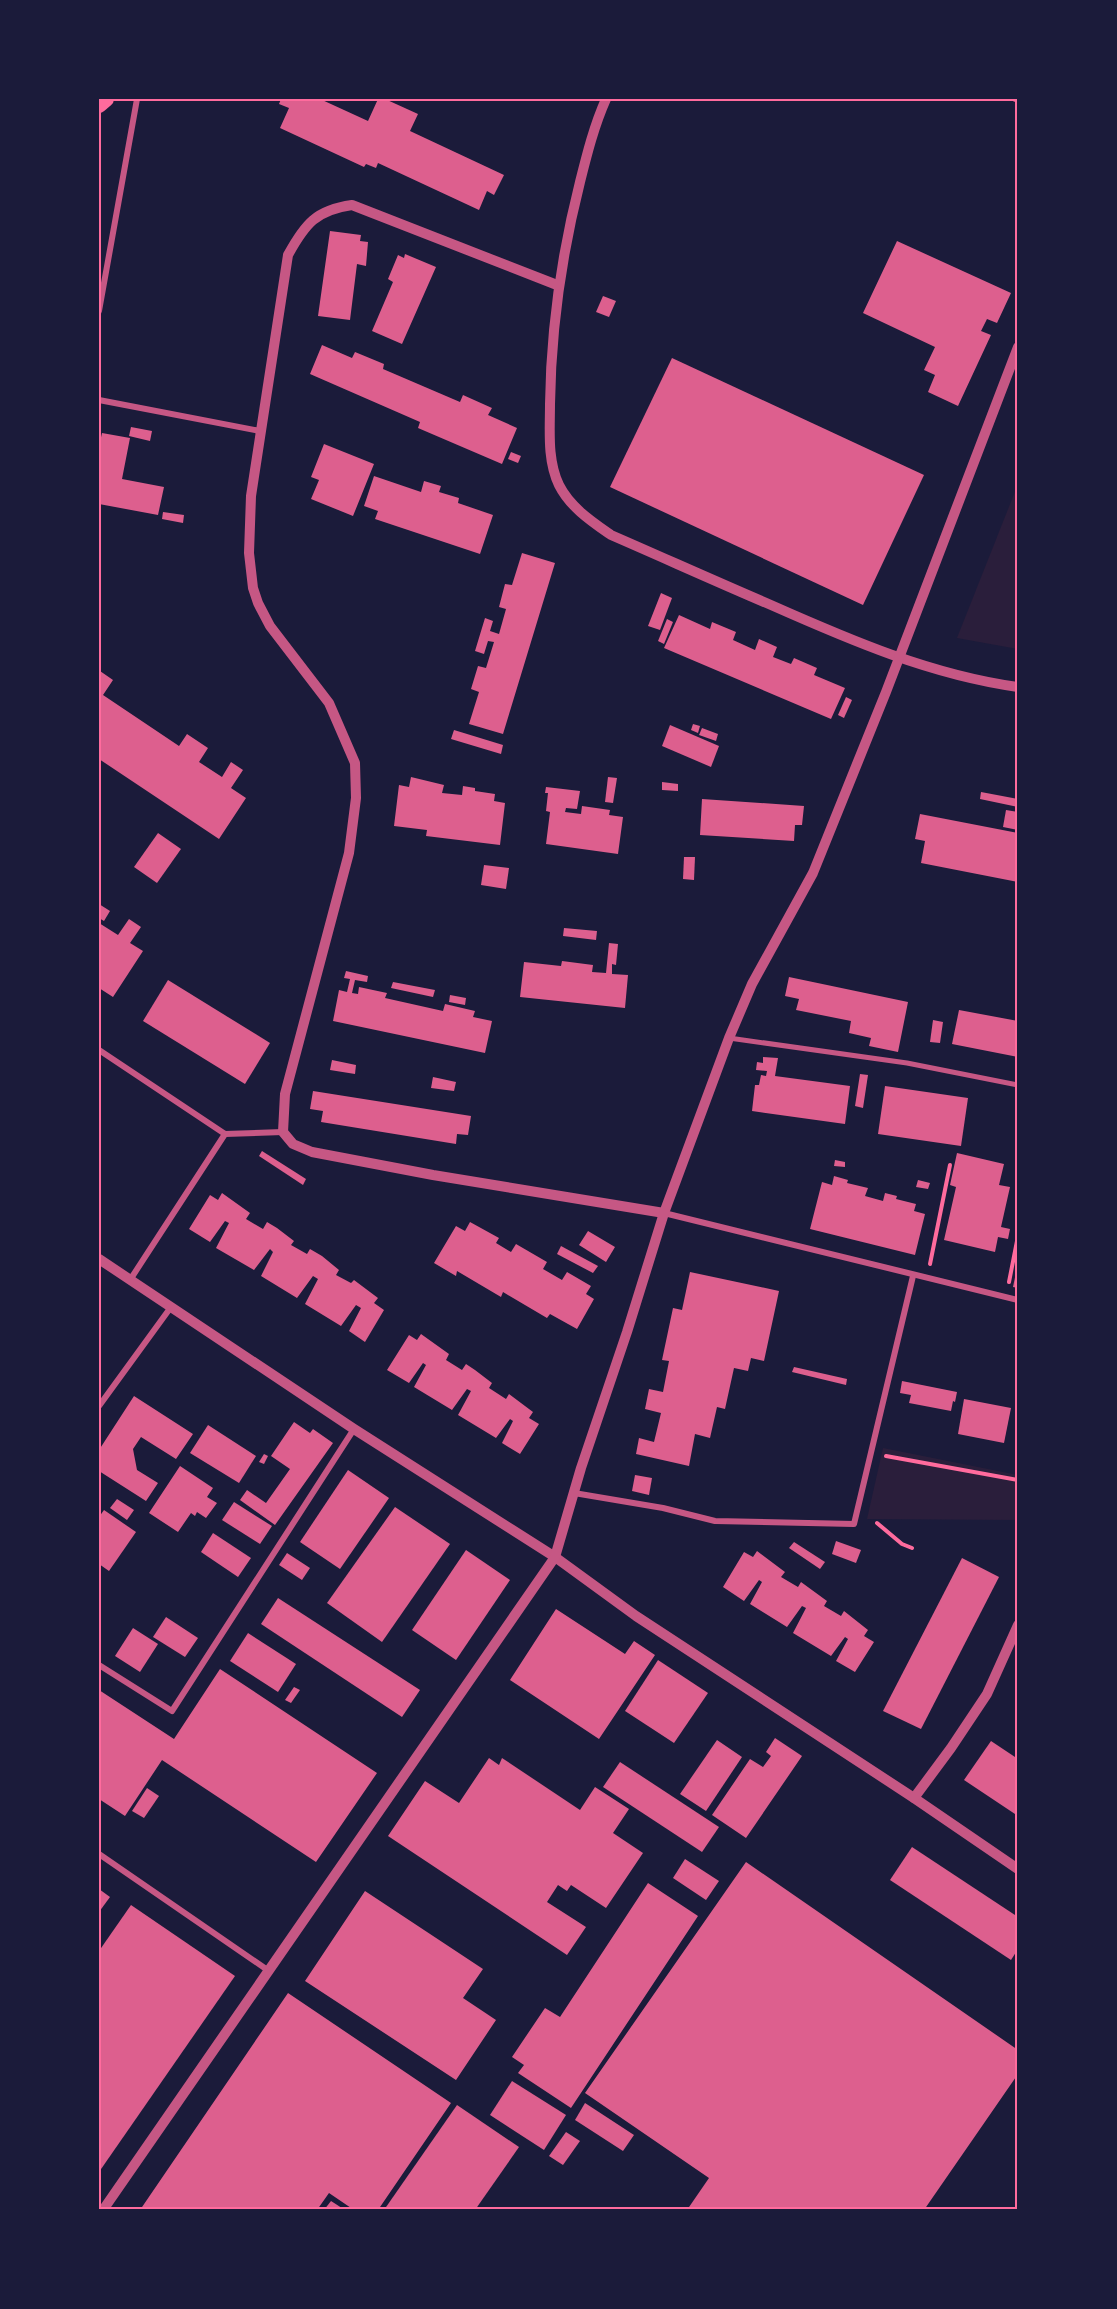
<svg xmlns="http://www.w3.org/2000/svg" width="1117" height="2309" viewBox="0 0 1117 2309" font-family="'Space Grotesk',sans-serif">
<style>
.green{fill:#2a1e3b}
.building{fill:#dd5f8e}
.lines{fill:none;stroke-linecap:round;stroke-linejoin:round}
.path{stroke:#ff6b9d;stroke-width:4}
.pedestrian{stroke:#c65784;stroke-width:5}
.minor{stroke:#c65784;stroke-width:6}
.tertiary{stroke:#c65784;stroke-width:10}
.trunk{stroke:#ff6b9d;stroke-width:16}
.neatline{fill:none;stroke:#ff6b9d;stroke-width:2}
</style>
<rect width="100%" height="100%" fill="#1b1b3a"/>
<g class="green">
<path d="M1018,484V649L957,638Z"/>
<path d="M883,1448L1018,1475V1520L867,1519Z"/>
</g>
<g class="building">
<path d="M281,99H320L368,121L378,99H385L418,114L410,131L504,175L494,195L487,191L479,210L378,163L376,168L366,164L364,167L280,128L289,108L279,104Z"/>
<path d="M330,231L361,235L360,241L368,242L366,266L357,264L350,320L318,316Z"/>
<path d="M897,241L1011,293L997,323L987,319L981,331L991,335L958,406L928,392L935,375L924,370L935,347L863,313Z"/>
<path d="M405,254L436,267L402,344L372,331L393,282L388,279L398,255L404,258Z"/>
<path d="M603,296L616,301L609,317L596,312Z"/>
<path d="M322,345L352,358L355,352L384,364L383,369L460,402L463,395L492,408L488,415L517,428L502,464L418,428L420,422L310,374Z"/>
<path d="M672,358L924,475L863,605L610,487Z"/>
<path d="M131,427L152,431L150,441L129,436Z"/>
<path d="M102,433L130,438L122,479L164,487L158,515L99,504V446Z"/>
<path d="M324,444L374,464L353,516L311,499L319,480L311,477Z"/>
<path d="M511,452L521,456L518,463L508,459Z"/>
<path d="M374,476L421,492L424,481L441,486L439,492L459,498L458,503L493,515L480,554L375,519L378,511L364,506Z"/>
<path d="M163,512L184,515L183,523L162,519Z"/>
<path d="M522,553L555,563L503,734L469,724L479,692L471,689L478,666L486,668L494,642L488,641L484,654L475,651L485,618L493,621L490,631L499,634L506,609L499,607L505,584L512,585Z"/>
<path d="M661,593L672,598L660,630L648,626Z"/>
<path d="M679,615L710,629L712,622L736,632L733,640L755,650L759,639L777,647L773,657L791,664L794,658L817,668L814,675L845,688L831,719L664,648Z"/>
<path d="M667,619L673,622L664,644L658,641Z"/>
<path d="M100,671L113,680L103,695L179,746L187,734L208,748L199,762L222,777L231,762L243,770L231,788L246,798L219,839L99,759Z"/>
<path d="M846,697L852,700L844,718L838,715Z"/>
<path d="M693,724L700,726L698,733L691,730Z"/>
<path d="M670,725L719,746L711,767L662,746Z"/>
<path d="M702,728L718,734L716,741L699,735Z"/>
<path d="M454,730L503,745L501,754L451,739Z"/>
<path d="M411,777L444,785L442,793L462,795L463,786L475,788V791L495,794L494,801L505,803L500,845L426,836L427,830L394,826L399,785L409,787Z"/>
<path d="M608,777L617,778L613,803L605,802Z"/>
<path d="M662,782L678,784V791L662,790Z"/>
<path d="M546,787L580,791L577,809L566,808L565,812L581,814L582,806L610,810L609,815L623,817L618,854L546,844L550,812L546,811L548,793H545Z"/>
<path d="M981,792L1018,799V807L980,799Z"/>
<path d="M702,799L804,806L802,825H795L794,841L700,835Z"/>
<path d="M1006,810L1018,812V830L1003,827Z"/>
<path d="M920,814L1018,833V882L921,863L925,841L915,839Z"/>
<path d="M158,833L181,849L157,883L134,867Z"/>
<path d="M684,857H695L694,880L683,879Z"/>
<path d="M484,865L509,868L506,889L481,885Z"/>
<path d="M99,904L110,911L104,921L99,918Z"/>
<path d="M129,919L141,927L130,943L143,951L113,997L99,988V923L118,935Z"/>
<path d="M564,928L597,931L596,940L563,936Z"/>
<path d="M609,943L618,944L616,965L612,964V974L628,975L625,1008L520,997L524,962L561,966L562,961L593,965L592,972L606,973Z"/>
<path d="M346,971L368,976L367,982L355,980L352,993L358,994L359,987L387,993L385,998L443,1011L445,1004L475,1011L473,1017L492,1021L485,1053L333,1021L339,990L347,992L350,979L344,978Z"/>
<path d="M789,977L908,1002L898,1052L869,1046L871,1038L849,1033L851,1021L796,1010L799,999L785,996Z"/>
<path d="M168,980L270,1043L245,1084L143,1021Z"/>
<path d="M393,982L435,990L433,997L391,988Z"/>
<path d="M450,995L466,998L465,1005L449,1002Z"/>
<path d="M959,1010L1018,1021V1057L952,1044Z"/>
<path d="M933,1020L943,1022L940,1043L930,1042Z"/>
<path d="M763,1057L778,1058L775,1076L850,1086L845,1124L752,1111L755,1085H759L761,1075L766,1076L767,1071L756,1070L757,1062L763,1063Z"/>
<path d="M332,1060L356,1065L355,1074L330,1070Z"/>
<path d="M860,1074L868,1075L863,1108L855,1106Z"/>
<path d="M433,1077L456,1082L454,1091L431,1088Z"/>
<path d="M885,1086L968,1098L961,1146L878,1134Z"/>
<path d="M313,1091L471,1116L468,1135L457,1134L456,1144L321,1122L323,1111L310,1109Z"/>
<path d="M262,1151L306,1179L303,1185L259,1156Z"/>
<path d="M957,1153L1004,1164L999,1185L1010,1187L1001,1227L1010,1229L1008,1239L998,1237L995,1252L944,1240L956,1187L950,1185Z"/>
<path d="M835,1160L845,1162V1167L834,1166Z"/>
<path d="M834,1176L848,1180L847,1183L868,1188L865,1196L883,1201L885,1193L897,1196L896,1199L916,1204L914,1211L925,1214L915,1255L810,1229L822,1182L832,1185Z"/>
<path d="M918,1180L930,1183L928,1189L916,1187Z"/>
<path d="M222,1193L250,1213L246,1219L263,1229L267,1222L277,1228L294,1241L291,1245L307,1254L310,1249L322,1256L339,1270L336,1275L351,1283L354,1280L378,1298L374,1303L384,1310L365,1342L349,1331L361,1308L356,1305L341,1326L305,1304L318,1279L313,1276L297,1298L261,1276L273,1252L270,1249L254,1270L216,1248L229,1223L225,1221L210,1242L189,1229L210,1195L218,1200Z"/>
<path d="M470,1222L499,1238L496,1243L511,1252L516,1244L547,1262L543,1269L562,1280L567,1272L591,1286L586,1294L594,1299L577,1329L550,1314L547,1318L503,1292L501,1297L457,1271L456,1276L434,1263L456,1226L465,1231Z"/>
<path d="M588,1231L615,1247L606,1262L579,1245Z"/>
<path d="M561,1246L598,1266L593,1273L557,1254Z"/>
<path d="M1017,1268H1018V1288L1013,1287Z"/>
<path d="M690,1272L779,1291L764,1361L751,1358L748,1371L734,1368L725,1409L717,1407L710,1438L695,1434L689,1466L636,1454L639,1438L654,1442L661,1413L645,1409L649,1389L663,1392L669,1361L662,1360L673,1308L682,1310Z"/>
<path d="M421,1334L449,1354L446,1360L462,1370L466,1364L475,1370L492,1383L489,1388L506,1399L509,1394L533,1412L529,1418L539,1424L520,1454L502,1443L513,1421L510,1419L496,1438L458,1415L471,1391L467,1389L452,1410L414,1387L426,1365L423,1363L409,1383L387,1370L409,1335L417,1340Z"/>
<path d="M794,1367L847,1379L846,1385L792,1372Z"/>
<path d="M902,1381L957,1392L955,1402L953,1401L951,1411L909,1403L911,1395L900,1393Z"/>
<path d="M134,1396L193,1434L176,1459L141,1437L133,1449L137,1470L158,1483L146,1501L99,1471V1450Z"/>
<path d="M964,1399L1011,1408L1004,1443L958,1434Z"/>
<path d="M294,1422L310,1433L313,1429L333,1443L275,1525L240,1500L247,1490L266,1503L290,1469L271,1456Z"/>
<path d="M208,1425L256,1456L239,1483L190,1453Z"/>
<path d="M264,1454L268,1456L264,1464L259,1462Z"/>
<path d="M180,1466L213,1488L207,1497L217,1503L206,1518L197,1512L195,1516L191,1513L178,1532L149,1513Z"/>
<path d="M348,1470L389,1498L340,1569L300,1542Z"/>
<path d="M635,1475L652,1478L649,1495L632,1491Z"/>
<path d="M117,1499L134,1510L127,1520L110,1508Z"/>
<path d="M234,1502L272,1526L260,1544L222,1520Z"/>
<path d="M395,1507L450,1544L382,1642L327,1603Z"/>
<path d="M104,1510L136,1532L109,1571L99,1564V1517Z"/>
<path d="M213,1533L251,1558L238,1577L201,1552Z"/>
<path d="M836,1541L861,1550L856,1563L832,1554Z"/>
<path d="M794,1542L825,1562L820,1569L789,1548Z"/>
<path d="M466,1550L510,1580L456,1660L412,1630Z"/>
<path d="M757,1551L785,1572L781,1577L798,1587L801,1582L827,1601L824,1606L841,1616L844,1611L868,1630L864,1636L874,1642L855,1672L836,1661L848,1639L845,1637L831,1656L793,1633L806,1608L802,1606L787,1627L750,1604L762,1582L759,1580L744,1601L723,1587L744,1552L753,1557Z"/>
<path d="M287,1553L310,1568L302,1580L279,1565Z"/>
<path d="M962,1558L999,1577L921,1729L883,1711Z"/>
<path d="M278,1598L420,1690L402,1717L261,1624Z"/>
<path d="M556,1609L625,1654L634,1641L655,1655L599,1739L510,1680Z"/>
<path d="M166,1617L198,1638L185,1657L153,1637Z"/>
<path d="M133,1628L158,1644L140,1672L115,1656Z"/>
<path d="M248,1633L296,1664L278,1692L230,1661Z"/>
<path d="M658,1660L708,1693L674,1743L625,1711Z"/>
<path d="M220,1669L377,1773L316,1862L162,1760L125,1816L99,1799V1690L174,1739Z"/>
<path d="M294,1687L300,1690L291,1703L285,1700Z"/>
<path d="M775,1738L802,1756L746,1838L712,1815L750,1759L763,1767L771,1756L766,1752Z"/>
<path d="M717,1740L742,1757L706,1811L680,1794Z"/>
<path d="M991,1741L1018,1759V1816L964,1780Z"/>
<path d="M489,1758L499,1765L502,1758L580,1810L595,1787L629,1809L613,1833L643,1853L606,1908L571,1885L567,1891L558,1885L547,1902L586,1927L567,1955L388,1836L425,1781L459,1803Z"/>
<path d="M620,1762L719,1827L702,1852L603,1787Z"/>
<path d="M147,1788L159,1796L144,1818L132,1811Z"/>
<path d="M912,1847L1018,1917V1949L1011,1960L890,1880Z"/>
<path d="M685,1859L719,1881L706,1900L673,1878Z"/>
<path d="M746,1862L1018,2050V2074L924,2210H687L709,2178L585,2093Z"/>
<path d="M648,1883L698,1916L571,2108L518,2073L524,2065L512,2057L545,2008L560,2017Z"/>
<path d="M99,1889L110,1897L99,1912Z"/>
<path d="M365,1891L483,1969L463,1998L496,2020L456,2080L305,1981Z"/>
<path d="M131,1905L235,1976L99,2172V1951Z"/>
<path d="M288,1993L451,2103L378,2210H354L329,2193L317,2210H140Z"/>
<path d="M512,2081L566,2115L544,2150L490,2115Z"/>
<path d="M585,2103L634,2135L623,2151L575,2120Z"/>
<path d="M457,2105L519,2147L475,2210H384Z"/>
<path d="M566,2132L580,2141L563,2165L549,2156Z"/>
<path d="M331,2201L345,2210H324Z"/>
</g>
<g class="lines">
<g class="path">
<path d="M930,1264L950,1165"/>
<path d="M1009,1282L1018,1236"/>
<path d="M886,1456L1018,1480"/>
<path d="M877,1523L902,1544L912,1548"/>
</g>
<path class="pedestrian" d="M729,1038L907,1063L1018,1085"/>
<g class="minor">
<path d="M1015,99L1018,100"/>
<path d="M99,311L137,99"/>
<path d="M99,400L260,431"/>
<path d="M99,1050L225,1134L283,1132"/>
<path d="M664,1213L1018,1300"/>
<path d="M130,1280L225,1134"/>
<path d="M99,1406L171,1307"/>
<path d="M574,1493L663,1508L715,1521L854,1524L913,1276"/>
<path d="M99,1665L172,1711L354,1429"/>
<path d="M99,1854L269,1971"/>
</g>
<g class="tertiary">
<path d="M606,99C594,126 587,154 580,182C561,257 551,326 550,404C550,430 547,460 559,485C570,507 591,521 611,535C664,558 717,582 771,605C850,640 931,675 1018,687"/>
<path d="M557,285L352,205C316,210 305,224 288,255L251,496L249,553L253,588L258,603L270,626L329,703L355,763L356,798L349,853L285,1094L283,1132L293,1144L312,1152L433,1175L664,1213"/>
<path d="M99,1259L354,1429L555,1557L636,1616L914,1798L1018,1869"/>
<path d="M914,1798L951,1748L987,1694L1018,1625"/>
<path d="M103,2210L555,1557L581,1468L627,1332L664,1213L729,1038L752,984L813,873L886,692L1018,347"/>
</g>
<path class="trunk" d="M99,105L106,99"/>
</g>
<rect width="1117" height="2309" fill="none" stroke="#1b1b3a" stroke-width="201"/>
<rect x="100" y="100" width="916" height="2108" class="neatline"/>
</svg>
